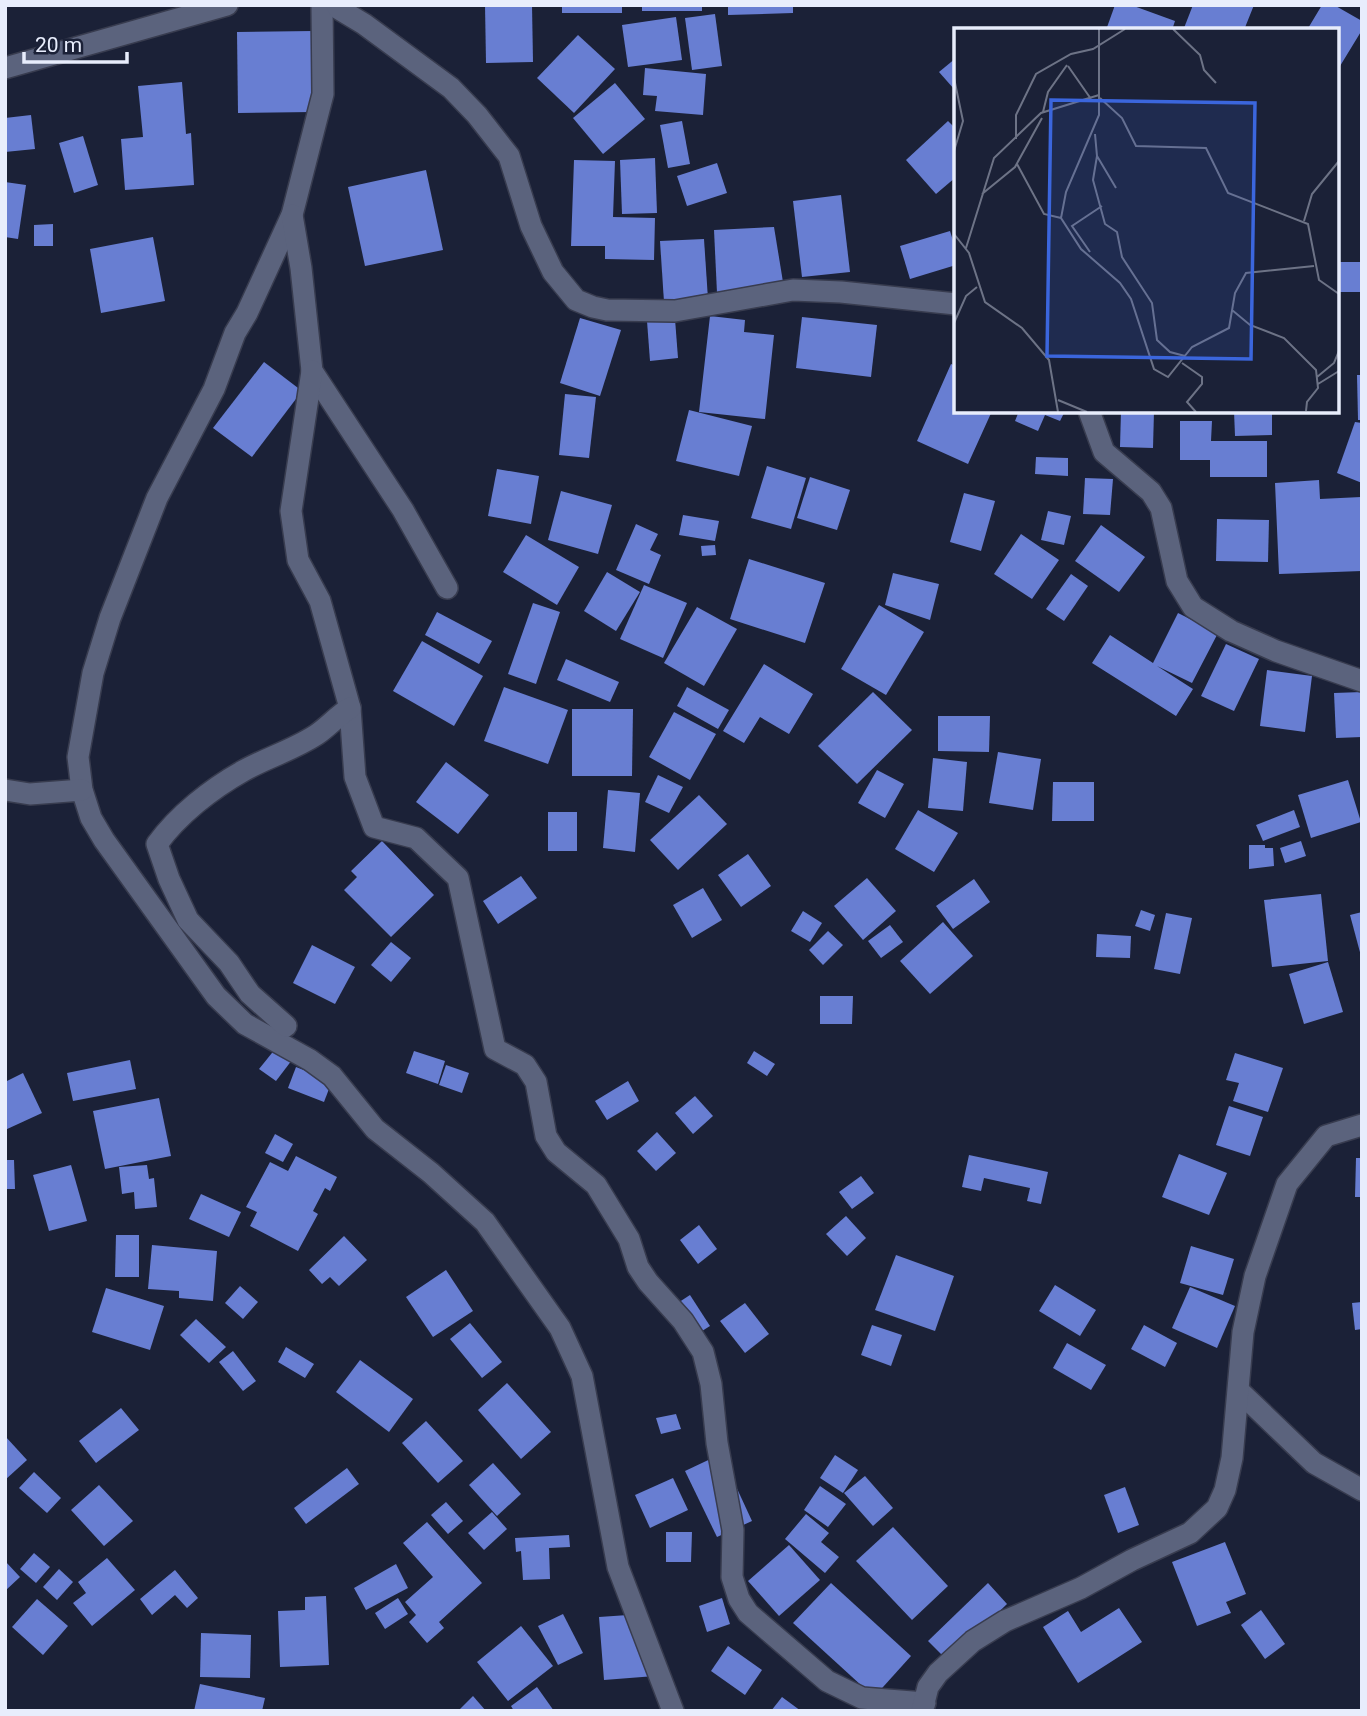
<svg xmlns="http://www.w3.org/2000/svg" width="1367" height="1716" viewBox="0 0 1367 1716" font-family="Roboto,sans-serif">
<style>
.building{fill:#687ed2}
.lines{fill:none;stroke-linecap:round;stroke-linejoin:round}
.street-casing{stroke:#383c4f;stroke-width:24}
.street{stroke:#5b637d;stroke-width:21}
.inset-road{fill:none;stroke:#6d7386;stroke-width:2}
.view{fill:#3b66dd;fill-opacity:0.15;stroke:#3b66dd;stroke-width:3.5}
.inset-edge{fill:none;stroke:#e8edfc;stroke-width:3.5}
</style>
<rect width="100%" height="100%" fill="#1b2137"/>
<g class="building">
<path d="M485,5H532L533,62L486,63Z"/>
<rect x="562" y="5" width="60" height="8"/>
<rect x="642" y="5" width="60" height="6"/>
<path d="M728,5H793V13L728,15Z"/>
<path d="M1115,5H1131L1175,21L1172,30H1106Z"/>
<path d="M1193,5H1254L1244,30H1188L1184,28Z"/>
<path d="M1322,5H1334L1362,21V30L1337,71V30H1307Z"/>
<path d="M715,14L722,66L692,70L685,18Z"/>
<path d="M676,17L682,60L628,67L622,25Z"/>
<path d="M313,31V112L238,113L237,32Z"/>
<path d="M578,35L615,69L574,113L537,78Z"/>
<path d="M956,58V88L954,89L939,72Z"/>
<path d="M645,68L706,74L703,115L655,111L657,96L643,95Z"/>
<path d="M182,82L186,134L191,133L194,185L125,190L121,139L143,137L138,86Z"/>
<path d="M615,83L645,119L603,154L573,118Z"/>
<path d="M31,115L35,149L5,152V118Z"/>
<path d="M682,121L690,164L668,168L660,125Z"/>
<path d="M948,121L956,129V177L936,194L906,160Z"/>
<path d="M83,136L98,185L74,193L59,143Z"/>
<path d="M655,158L657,213L622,214L620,160Z"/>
<path d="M574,160L615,161L613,217L655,218L654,260L605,259V246H571Z"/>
<path d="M717,163L727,193L687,206L677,176Z"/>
<path d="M426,170L443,250L365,266L348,187Z"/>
<path d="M5,182L26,185L18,239L5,237Z"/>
<path d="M841,195L850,272L802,277L793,201Z"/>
<path d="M53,224V246H34V225Z"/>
<path d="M774,227L783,282L717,293L714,230Z"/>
<path d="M950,231L956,250V265L910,279L900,246Z"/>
<path d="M153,237L165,301L101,313L90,249Z"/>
<path d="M704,239L708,299L664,302L660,241Z"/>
<rect x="1337" y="262" width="25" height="30"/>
<path d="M710,316L745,320L744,332L774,335L765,419L699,412Z"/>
<path d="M802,317L877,325L871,377L796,368Z"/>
<path d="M580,318L621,330L600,396L560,383Z"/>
<path d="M675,319L678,358L650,361L647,321Z"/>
<path d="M264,362L302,391L252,457L213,428Z"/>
<path d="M951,364L956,366V411H992L968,464L917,441Z"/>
<path d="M1357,375H1362V420H1358Z"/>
<path d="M565,394L596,397L589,458L559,455Z"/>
<path d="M689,410L752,426L739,476L676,461Z"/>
<path d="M1019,411H1065L1060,421L1045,415L1038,431L1015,421Z"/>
<path d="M1121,411H1154L1153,448L1120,447Z"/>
<path d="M1234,411H1272V435L1235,436Z"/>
<path d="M1180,421H1212L1211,441H1267V477H1210V460H1180Z"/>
<path d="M1355,422L1362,423V483L1337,473Z"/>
<path d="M1036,457L1068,458V476L1035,474Z"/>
<path d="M767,466L806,478L791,529L751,518Z"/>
<path d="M497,469L539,476L531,524L488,516Z"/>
<path d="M810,477L850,490L837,530L797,518Z"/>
<path d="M1085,478L1113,479L1110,515L1083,514Z"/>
<path d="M1319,480L1320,499L1361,497L1362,571L1279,574L1275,483Z"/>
<path d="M561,491L612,505L598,554L548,540Z"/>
<path d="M964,493L995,501L981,551L950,542Z"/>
<path d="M1048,511L1071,516L1064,545L1041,540Z"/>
<path d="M683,515L719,521L715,541L679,535Z"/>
<path d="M1217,519L1269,520L1268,562L1216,561Z"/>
<path d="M636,524L658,534L650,550L661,555L649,584L616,570Z"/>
<path d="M1101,525L1145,557L1119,592L1075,561Z"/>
<path d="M1021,534L1059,560L1032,599L994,574Z"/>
<path d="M526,535L579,567L557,605L503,572Z"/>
<path d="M715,545L716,555L702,556L701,546Z"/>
<path d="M749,559L825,583L805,643L730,619Z"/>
<path d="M607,572L640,592L616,631L584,611Z"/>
<path d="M893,573L939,584L930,620L885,605Z"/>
<path d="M1071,574L1088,586L1064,621L1046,609Z"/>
<path d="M644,585L687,603L663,658L620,639Z"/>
<path d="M533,603L560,612L536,684L508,674Z"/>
<path d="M879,605L924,632L886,695L841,669Z"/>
<path d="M697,607L737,629L704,686L664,663Z"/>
<path d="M437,612L492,641L479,664L425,635Z"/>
<path d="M1178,613L1218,633L1192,683L1157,666L1193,689L1176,716L1092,663L1110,635L1153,663Z"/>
<path d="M422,641L483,676L454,726L393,691Z"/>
<path d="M1226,644L1259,659L1234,711L1201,696Z"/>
<path d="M566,659L619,682L610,702L557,680Z"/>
<path d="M764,664L813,694L789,734L760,717L744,743L723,731Z"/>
<path d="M1267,670L1312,676L1305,732L1260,726Z"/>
<path d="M504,687L568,710L548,764L484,741Z"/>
<path d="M687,687L729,710L718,729L677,706Z"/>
<path d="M873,692L912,730L857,784L818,746Z"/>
<path d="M1362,692V737L1336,738L1334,693Z"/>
<path d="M572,709H633L632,776H572Z"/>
<path d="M674,712L716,734L690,780L649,757Z"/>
<path d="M938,716H990L989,752L938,751Z"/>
<path d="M998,752L1041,759L1033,810L989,803Z"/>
<path d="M933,758L967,762L963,811L928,808Z"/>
<path d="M446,762L489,795L458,834L416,802Z"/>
<path d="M877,770L904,784L885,818L858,803Z"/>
<path d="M658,775L683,787L669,813L645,802Z"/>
<path d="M1348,780L1361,822L1311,838L1298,795Z"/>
<path d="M1053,782H1094V821H1052Z"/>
<path d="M608,790L640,793L635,852L603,848Z"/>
<path d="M699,795L727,824L678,870L650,840Z"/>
<path d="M918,810L958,833L934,872L895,849Z"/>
<path d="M1294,810L1300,827L1263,841L1256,825Z"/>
<rect x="548" y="812" width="29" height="39"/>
<path d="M382,841L434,895L391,937L344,890L357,877L351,871Z"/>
<path d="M1301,841L1306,856L1285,863L1280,848Z"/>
<path d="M1249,845H1265V848H1273L1274,866L1249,869Z"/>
<path d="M748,854L771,886L741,907L718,875Z"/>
<path d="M521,876L537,898L498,924L483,901Z"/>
<path d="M867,878L896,911L863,940L834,906Z"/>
<path d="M974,879L990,902L953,929L936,906Z"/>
<path d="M703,888L722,920L692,938L673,905Z"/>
<path d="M1321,894L1328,961L1272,967L1264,900Z"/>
<path d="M1141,910L1155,915L1150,931L1135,926Z"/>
<path d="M803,911L822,923L810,942L791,931Z"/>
<path d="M1362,912V956H1361L1350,915Z"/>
<path d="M1166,913L1192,918L1180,974L1154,969Z"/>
<path d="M943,922L973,956L930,994L900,961Z"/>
<path d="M890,925L903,942L881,958L868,941Z"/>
<path d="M828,931L843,945L823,965L809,950Z"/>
<path d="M1097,934L1131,936L1130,958L1096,957Z"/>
<path d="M391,942L411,958L391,982L371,965Z"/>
<path d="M312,945L355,967L335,1004L293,983Z"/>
<path d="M1328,962L1343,1012L1304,1024L1289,974Z"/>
<path d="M820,996H853L852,1024H820Z"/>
<path d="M276,1048L292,1060L276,1081L259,1069Z"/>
<path d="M414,1051L445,1061L438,1084L406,1073Z"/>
<path d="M754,1051L775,1064L767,1076L747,1063Z"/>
<path d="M1235,1053L1283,1068L1268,1112L1233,1101L1239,1083L1226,1080Z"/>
<path d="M130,1060L136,1089L73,1101L67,1073Z"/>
<path d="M446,1065L469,1073L462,1093L439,1085Z"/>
<path d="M296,1067L332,1081L324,1102L288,1088Z"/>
<path d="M23,1073L42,1113L5,1130V1082Z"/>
<path d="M628,1081L639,1101L607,1120L595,1101Z"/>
<path d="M695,1096L713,1116L693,1134L675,1113Z"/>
<path d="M159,1098L171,1156L105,1169L93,1111Z"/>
<path d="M1229,1106L1263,1117L1250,1156L1216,1145Z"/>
<path d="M657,1132L676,1153L656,1171L637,1151Z"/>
<path d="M275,1134L293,1144L283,1162L265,1153Z"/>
<path d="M1179,1154L1227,1173L1209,1215L1162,1197Z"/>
<path d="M969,1155L1048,1172L1041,1204L1027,1201L1030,1188L984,1178L981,1191L962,1187Z"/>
<path d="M296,1156L337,1177L330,1191L325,1188L313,1211L318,1214L298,1251L250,1226L257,1212L246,1207L270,1162L288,1171Z"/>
<path d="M1356,1158H1362V1197H1355Z"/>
<path d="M5,1160H14L15,1189H5Z"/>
<path d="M71,1165L87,1221L49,1231L33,1175Z"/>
<path d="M147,1165L149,1179L154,1178L157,1207L135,1209L134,1192L122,1194L119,1167Z"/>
<path d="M861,1176L874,1193L852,1209L839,1192Z"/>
<path d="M201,1194L241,1212L229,1237L189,1219Z"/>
<path d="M846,1216L866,1238L847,1256L826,1234Z"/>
<path d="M699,1225L717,1249L698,1264L680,1240Z"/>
<path d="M116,1235H139V1277H115Z"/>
<path d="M344,1236L367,1260L339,1286L330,1277L322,1284L309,1270Z"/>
<path d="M152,1245L217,1251L213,1301L179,1298V1291L148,1289Z"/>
<path d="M1191,1246L1234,1259L1223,1295L1180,1283Z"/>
<path d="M896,1255L954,1276L935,1331L875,1310Z"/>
<path d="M446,1270L473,1311L433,1337L406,1297Z"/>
<path d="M1055,1285L1096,1310L1080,1336L1039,1311Z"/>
<path d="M240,1286L258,1302L243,1319L225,1303Z"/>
<path d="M1190,1287L1235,1306L1217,1348L1172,1328Z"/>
<path d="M106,1288L164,1306L150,1350L92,1332Z"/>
<path d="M690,1295L710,1326L686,1341L667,1310Z"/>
<path d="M1362,1302V1329L1355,1330L1352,1303Z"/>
<path d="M745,1303L769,1334L745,1353L720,1321Z"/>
<path d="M196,1319L226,1347L209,1363L180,1335Z"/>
<path d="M470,1323L502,1362L482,1378L450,1339Z"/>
<path d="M872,1325L902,1335L891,1366L861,1355Z"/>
<path d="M1144,1325L1177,1343L1165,1367L1131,1349Z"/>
<path d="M1067,1343L1106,1365L1091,1390L1053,1368Z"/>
<path d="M286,1347L314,1364L305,1378L278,1362Z"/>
<path d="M233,1351L256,1381L243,1391L219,1362Z"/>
<path d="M360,1360L413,1399L389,1432L336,1392Z"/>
<path d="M507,1383L551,1432L521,1459L478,1410Z"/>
<path d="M121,1408L139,1430L96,1463L79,1441Z"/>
<path d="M676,1414L681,1429L661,1434L656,1418Z"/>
<path d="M426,1421L463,1461L438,1483L402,1443Z"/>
<path d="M5,1436L27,1460L5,1480Z"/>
<path d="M721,1454L752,1521L717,1537L685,1471Z"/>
<path d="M835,1455L858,1470L843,1493L820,1478Z"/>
<path d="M493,1463L521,1494L497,1516L469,1485Z"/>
<path d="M347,1468L359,1484L306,1524L294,1508Z"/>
<path d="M34,1472L61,1498L47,1513L19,1488Z"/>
<path d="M865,1476L893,1508L873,1526L844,1493Z"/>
<path d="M673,1478L688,1510L650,1528L635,1495Z"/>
<path d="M99,1485L133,1521L104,1546L71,1510Z"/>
<path d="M820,1486L846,1504L828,1527L804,1510Z"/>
<path d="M1125,1487L1139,1525L1118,1533L1104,1495Z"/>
<path d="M446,1502L463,1521L448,1534L431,1515Z"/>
<path d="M492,1512L507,1529L484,1550L468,1533Z"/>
<path d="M806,1514L829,1533L821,1542L839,1557L825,1573L785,1539Z"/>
<path d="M427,1522L482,1583L439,1622L444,1628L427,1643L409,1622L416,1615L405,1602L433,1577L403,1543Z"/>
<path d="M893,1527L948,1586L912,1620L856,1561Z"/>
<path d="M666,1532H692L691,1562H666Z"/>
<path d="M569,1535L570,1547L549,1548L550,1579L523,1580L521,1551L516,1552L515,1538Z"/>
<path d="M1225,1542L1246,1594L1226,1602L1231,1613L1197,1626L1172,1562Z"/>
<path d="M789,1545L820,1580L779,1616L748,1581Z"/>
<path d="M34,1553L50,1567L36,1583L20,1569Z"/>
<path d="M107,1558L135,1590L92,1626L73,1603L86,1593L78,1582Z"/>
<path d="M5,1561L20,1577L5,1591Z"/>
<path d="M396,1564L408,1588L366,1610L354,1588Z"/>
<path d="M59,1569L73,1582L57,1600L43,1587Z"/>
<path d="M175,1570L198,1598L187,1608L175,1595L152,1615L140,1599Z"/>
<path d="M831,1583L911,1656L874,1697L793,1623Z"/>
<path d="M988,1583L1007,1604L948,1661L928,1641Z"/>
<path d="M326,1596L329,1665L280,1667L278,1611L305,1610V1597Z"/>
<path d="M398,1598L408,1614L385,1629L375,1613Z"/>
<path d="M722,1598L730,1624L707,1632L699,1606Z"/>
<path d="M37,1599L68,1626L43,1655L12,1627Z"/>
<path d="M1119,1608L1142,1642L1078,1683L1043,1627L1068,1611L1081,1632Z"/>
<path d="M1261,1610L1285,1644L1265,1659L1241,1625Z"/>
<path d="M563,1614L583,1653L558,1665L538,1626Z"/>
<path d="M628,1615L629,1629L651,1627L655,1676L604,1680L599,1617Z"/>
<path d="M521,1626L553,1666L508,1701L477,1662Z"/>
<path d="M201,1633L251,1635L250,1678L200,1677Z"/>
<path d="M728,1646L762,1670L745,1695L711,1671Z"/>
<path d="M200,1684L265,1698L262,1711H194Z"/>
<path d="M537,1687L554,1711H514L511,1706Z"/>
<path d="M473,1696L486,1711H458Z"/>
<path d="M782,1697L801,1711H771Z"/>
</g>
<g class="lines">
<defs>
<g id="street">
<path d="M322,5L323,94L292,215L247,313L235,333L214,389L157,498L110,618L93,673L78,757L82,790L91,818L104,840L216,996L245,1024L310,1060L332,1076L375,1129L431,1173L485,1222L560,1328L582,1376L618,1567L673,1711"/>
<path d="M337,5L339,9L364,24L451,88L477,115L509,156L531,226L553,272L576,300L593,307L607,310L675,311L793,290L841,292L956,304"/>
<path d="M5,68L227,5"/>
<path d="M292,215L301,268L312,371L403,510L447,588"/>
<path d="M312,371L291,511L298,560L320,601L350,708L355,777L374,827L416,838L458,878L495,1049L525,1065L536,1082L546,1136L556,1152L596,1185L629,1239L638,1267L648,1282L683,1321L703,1352L711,1384L717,1443L733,1530L732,1577L739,1599L748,1613L827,1681L862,1698L925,1703"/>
<path d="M1089,411L1104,452L1151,492L1161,508L1177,581L1193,607L1231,631L1276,651L1362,681"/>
<path d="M5,790L30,794L82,790"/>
<path d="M286,1026L250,994L229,963L188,920L169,879L157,844C178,815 211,789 243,771C266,758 293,750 316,735C328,727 337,716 350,708"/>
<path d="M1239,1391L1314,1463L1362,1490"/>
<path d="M922,1711L928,1687L938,1673L973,1641L1005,1621L1081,1588L1132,1560L1190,1533L1217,1508L1225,1490L1232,1458L1243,1332L1255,1276L1287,1184L1326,1136L1362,1125"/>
</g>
</defs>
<use href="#street" class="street-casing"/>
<use href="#street" class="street"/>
</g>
<g transform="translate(954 28)">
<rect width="385" height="385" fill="#1b2137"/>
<path class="inset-road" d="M145,1V87L112,164L107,190L127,221L166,255L177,271L200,341L214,349L238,319L275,300L281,265L292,245L360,238M219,1L246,27L250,42L262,55M114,38L137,71M0,50L9,93L0,123M146,70L168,90L182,118L252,120L274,165L354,196L365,252L385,266M89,84L94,64L113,37M141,106L143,128L162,160M62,111V87L82,46L117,26L139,21L171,1M143,128L139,152L151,196L163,204L168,229L198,275L203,312L216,324L231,328M63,136L90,186L107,190M28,166L61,139L88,90M350,193L358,166L385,133M0,206L15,225L31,274L68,300L95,332L104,384M12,220L40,130L87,85L145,67M136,224L118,198L148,178M278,282L296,297L330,310L362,342L364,360L353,374L352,383M0,295L12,268L23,259M228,335L248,349V356L233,374L242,384M363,349L380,335L385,323M364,356L385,343M104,372L133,384"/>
<path class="view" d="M97,72L301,75L297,331L93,328Z"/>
<rect width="385" height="385" class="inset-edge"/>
</g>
<rect width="1367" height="1716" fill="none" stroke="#e8edfc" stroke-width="14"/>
<path d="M24 52v10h103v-10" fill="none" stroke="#e8edfc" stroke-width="3.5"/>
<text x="35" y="52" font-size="21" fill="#e8edfc" stroke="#1b2137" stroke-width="5" paint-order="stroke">20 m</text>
</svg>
